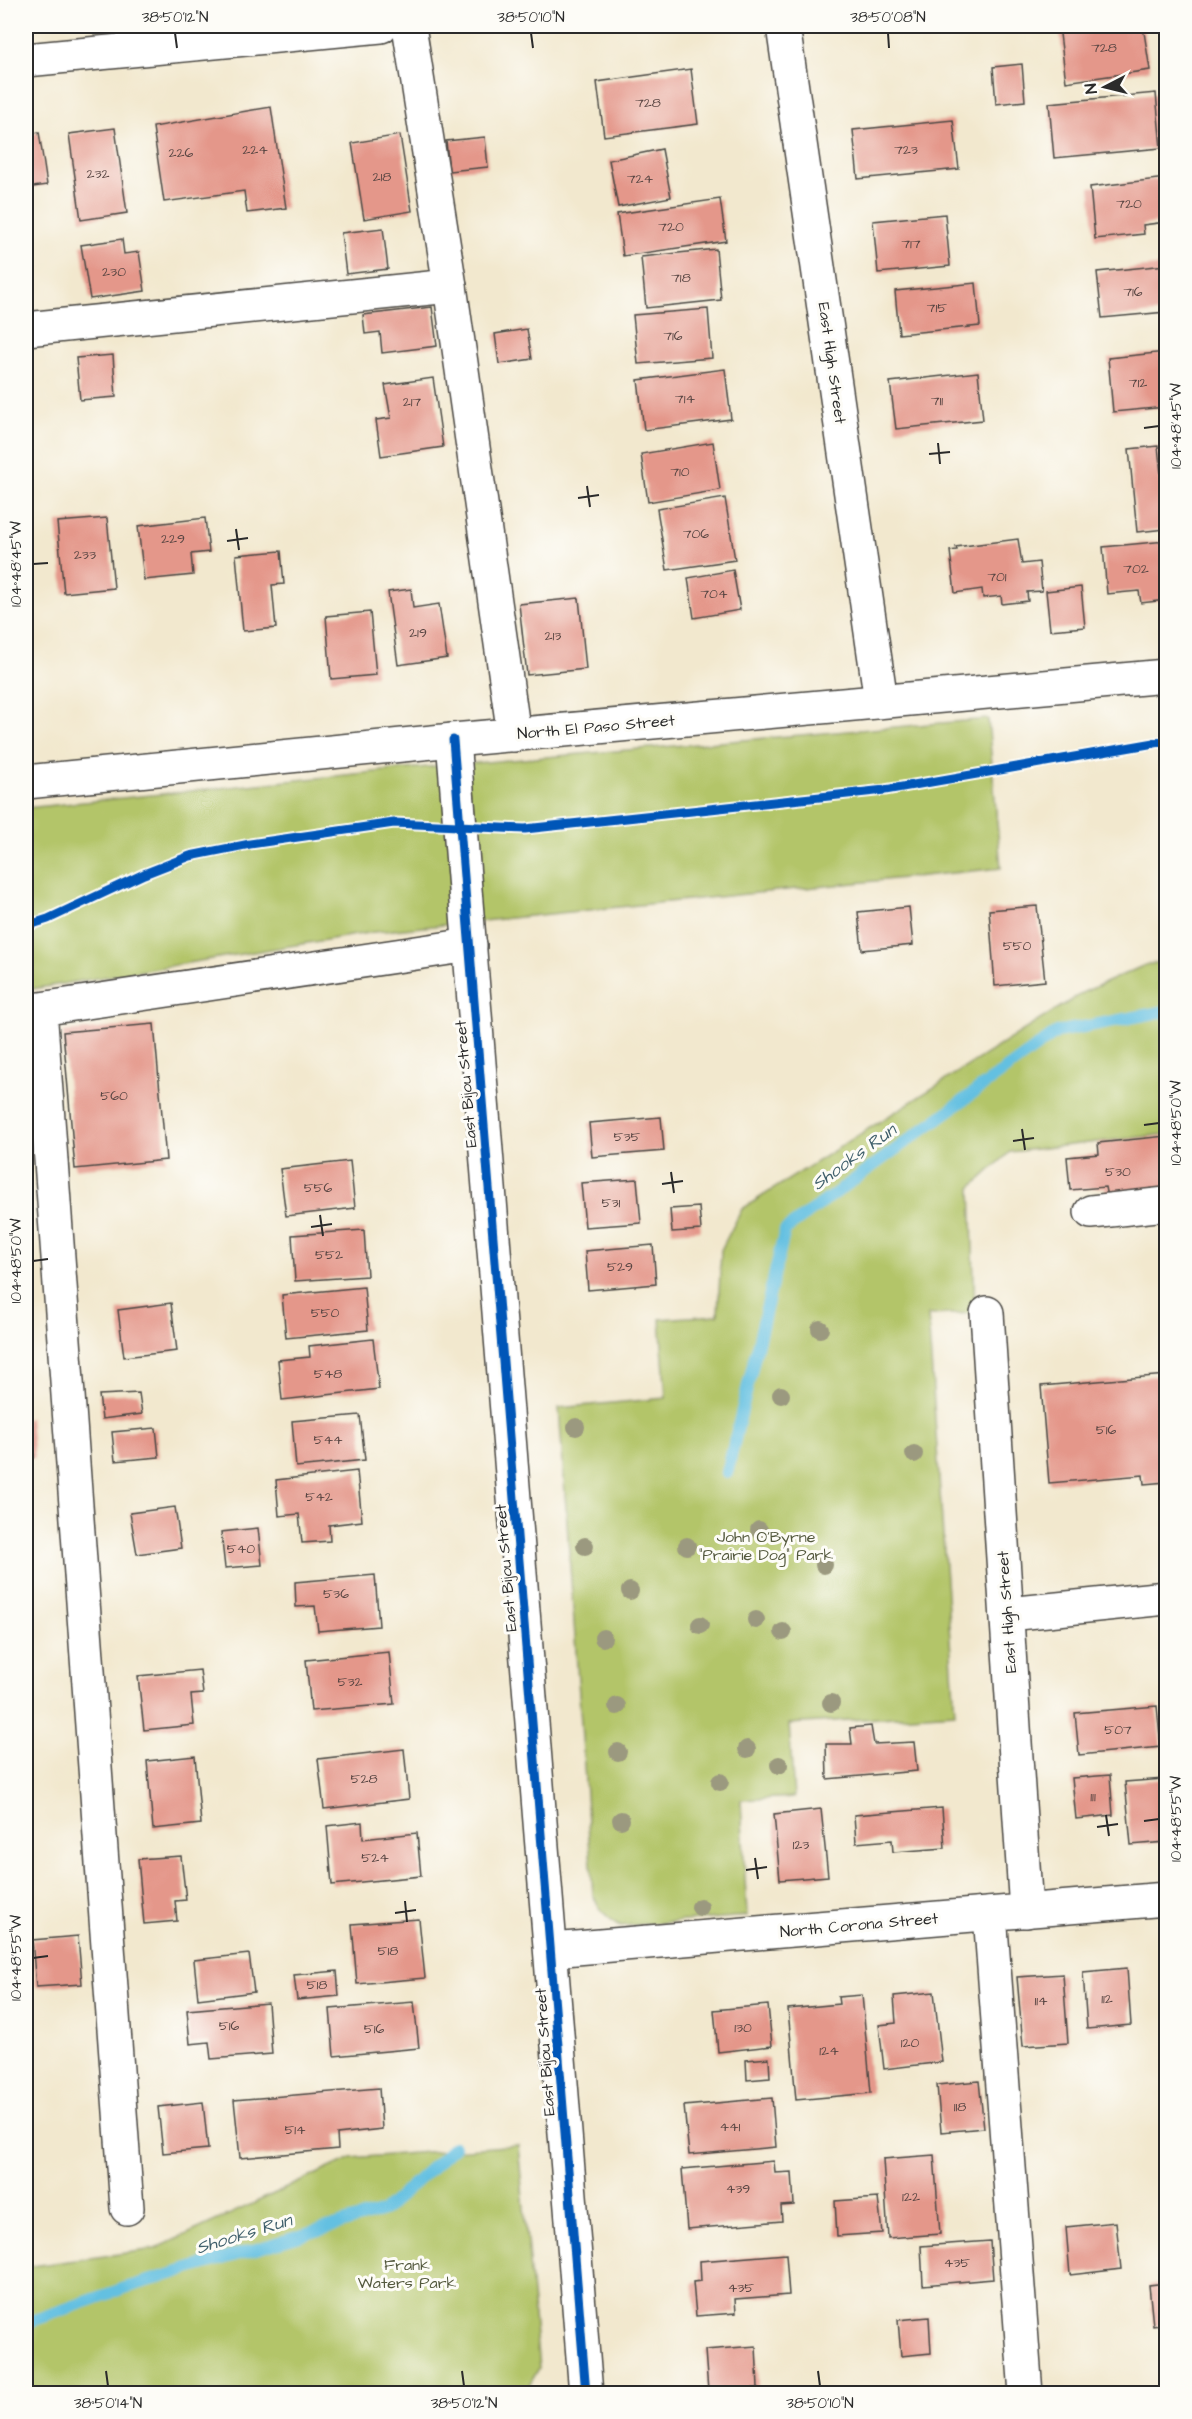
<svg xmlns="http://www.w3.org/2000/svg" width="1192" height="2419" viewBox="0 0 1192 2419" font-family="'Architects Daughter',sans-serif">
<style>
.green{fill:#b3c569;stroke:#6f784a;stroke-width:1.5}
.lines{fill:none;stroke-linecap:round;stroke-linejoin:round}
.stream{stroke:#63c0e1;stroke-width:12}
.building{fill:#e4978a}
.minor-casing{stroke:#494743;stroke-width:36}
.minor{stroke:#fff;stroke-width:33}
.cycleway-casing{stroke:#fdfcf7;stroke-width:13}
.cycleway{stroke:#0057b8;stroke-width:9}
.tree{fill:#9b997f}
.ticks{fill:none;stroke:#2b2b2b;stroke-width:2}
.labels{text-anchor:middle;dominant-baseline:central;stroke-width:6;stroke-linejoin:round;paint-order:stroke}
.number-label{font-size:14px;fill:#594643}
.street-label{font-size:16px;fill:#2b2b2b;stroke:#fdfcf7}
.park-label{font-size:16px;fill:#54593e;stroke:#fdfcf7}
.water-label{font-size:18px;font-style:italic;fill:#3f5f6b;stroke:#fdfcf7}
.neatline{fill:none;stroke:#2b2b2b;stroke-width:2}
.ticks-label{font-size:15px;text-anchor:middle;fill:#2b2b2b}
</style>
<rect width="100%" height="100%" fill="#fdfcf7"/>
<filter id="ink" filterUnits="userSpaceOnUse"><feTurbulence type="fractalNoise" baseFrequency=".0167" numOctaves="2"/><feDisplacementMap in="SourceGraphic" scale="12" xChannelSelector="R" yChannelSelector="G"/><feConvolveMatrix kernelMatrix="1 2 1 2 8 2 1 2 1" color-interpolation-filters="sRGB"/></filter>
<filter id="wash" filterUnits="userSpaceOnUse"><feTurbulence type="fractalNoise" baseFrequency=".008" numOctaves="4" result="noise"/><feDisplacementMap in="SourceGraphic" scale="24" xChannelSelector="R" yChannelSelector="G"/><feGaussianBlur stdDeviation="1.35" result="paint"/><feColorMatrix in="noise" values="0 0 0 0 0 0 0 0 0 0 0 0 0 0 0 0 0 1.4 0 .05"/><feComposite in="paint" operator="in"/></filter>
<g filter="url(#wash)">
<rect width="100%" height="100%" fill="#f2e8ce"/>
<g class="green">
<path d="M988,719L1001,868L374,932L26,990V808L394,770Z"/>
<path d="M1166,961V1134L1010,1152L971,1188L975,1313L928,1315L955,1713L789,1724L794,1797L741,1800L747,1916L621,1926C607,1918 600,1911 593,1895L559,1408L666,1398L660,1319L718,1315L721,1250L742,1209L1084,992L1145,965Z"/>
<path d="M518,2145L539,2368L530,2384L518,2393H26V2267L155,2249L351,2158Z"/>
</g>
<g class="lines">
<g class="stream">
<path d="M727,1473L785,1230L1057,1032L1166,1011"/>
<path d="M26,2323L125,2288L384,2211L454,2147"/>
</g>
</g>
<g id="blocks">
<g class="building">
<path d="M1059,26H1143L1150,70L1066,82Z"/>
<path d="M1022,64L1025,101L996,104L993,67Z"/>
<path d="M691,69L698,124L604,136L597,82Z"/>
<path d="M1156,93L1161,148L1054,158L1049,103Z"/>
<path d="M271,107L286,208L247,213L244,191L164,202L153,127Z"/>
<path d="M953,120L959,169L858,179L853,130Z"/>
<path d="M115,128L127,213L81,220L69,134Z"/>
<path d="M39,132L47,185L26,188V135Z"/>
<path d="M400,135L412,211L364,219L352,143Z"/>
<path d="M485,137L488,167L449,171L446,141Z"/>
<path d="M662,149L671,197L618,207L609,160Z"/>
<path d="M1166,178V222L1143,225L1144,234L1095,239L1090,187Z"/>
<path d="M720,199L726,241L623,256L617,214Z"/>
<path d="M945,214L950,266L878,273L873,221Z"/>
<path d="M383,228L388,269L346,274L341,233Z"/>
<path d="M122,239L124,254L139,252L145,291L90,299L81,245Z"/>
<path d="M716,249L721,300L646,308L641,257Z"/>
<path d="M1166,265V312L1102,318L1097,272Z"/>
<path d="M976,283L980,326L899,334L895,291Z"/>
<path d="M432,307L437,346L382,353L380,332L365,334L363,315Z"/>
<path d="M708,309L712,358L638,364L633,315Z"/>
<path d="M527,329L532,359L499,364L495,334Z"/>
<path d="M1166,352V407L1113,412L1108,358Z"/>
<path d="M113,355L116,397L80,400L76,358Z"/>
<path d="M725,369L731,419L644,430L638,380Z"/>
<path d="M978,372L983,420L896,429L890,382Z"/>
<path d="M433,378L443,447L381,456L376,420L391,418L385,385Z"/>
<path d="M713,442L720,490L648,502L641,454Z"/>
<path d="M1158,446L1161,474L1166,473V529L1137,532L1129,449Z"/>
<path d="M725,498L735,560L667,570L657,509Z"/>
<path d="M107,518L114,588L64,593L57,522Z"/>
<path d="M205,518L209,552L191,554L193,575L144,580L138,526Z"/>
<path d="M1018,539L1022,564L1039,562L1042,591L1027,592L1028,601L1002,604L1001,596L983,598L982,589L955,593L950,551L957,550L956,547Z"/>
<path d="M1166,541V600L1141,603L1139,591L1107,594L1103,547Z"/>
<path d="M281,551L284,584L272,585L276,628L243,631L236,555Z"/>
<path d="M733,570L740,610L694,618L688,578Z"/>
<path d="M1081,587L1085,627L1050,630L1046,591Z"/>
<path d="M411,589L413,608L439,604L447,658L398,665L388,592Z"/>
<path d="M579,598L586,669L527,675L519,604Z"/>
<path d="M370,612L376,675L331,679L326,616Z"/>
<path d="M1037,906L1045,981L995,986L989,910Z"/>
<path d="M909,907L913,945L862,950L858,912Z"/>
<path d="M154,1024L166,1160L75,1169L63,1032Z"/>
<path d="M661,1117L664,1151L592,1157L589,1123Z"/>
<path d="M1166,1136V1191L1107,1197L1105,1187L1070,1190L1067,1157L1099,1154L1098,1143Z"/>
<path d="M350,1161L355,1208L286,1216L280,1169Z"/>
<path d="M637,1179L641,1223L585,1227L581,1183Z"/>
<path d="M699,1207L701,1230L672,1232L670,1209Z"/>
<path d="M364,1230L367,1276L295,1281L292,1235Z"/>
<path d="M653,1245L656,1284L588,1290L585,1251Z"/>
<path d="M364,1287L368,1330L286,1338L282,1295Z"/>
<path d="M171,1303L177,1351L124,1357L118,1310Z"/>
<path d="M373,1339L379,1389L282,1400L278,1360L310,1357L309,1346Z"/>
<path d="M1166,1375V1482L1144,1484L1143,1475L1049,1483L1041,1386Z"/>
<path d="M139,1393L142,1414L102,1419L99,1395Z"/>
<path d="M360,1415L365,1460L296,1467L292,1421Z"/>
<path d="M30,1418L34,1458L26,1459V1419Z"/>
<path d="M156,1428L159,1457L115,1461L112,1432Z"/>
<path d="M357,1471L362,1521L329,1525L330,1541L302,1543L299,1514L279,1516L276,1480Z"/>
<path d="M175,1507L181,1548L137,1554L130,1513Z"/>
<path d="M258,1528L262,1565L225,1568L221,1532Z"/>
<path d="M375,1575L379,1626L318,1631L315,1606L296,1607L295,1582Z"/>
<path d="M389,1652L394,1704L311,1711L306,1660Z"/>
<path d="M200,1670L203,1694L191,1695L194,1725L144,1730L138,1676Z"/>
<path d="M1157,1706L1161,1747L1079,1755L1075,1713Z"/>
<path d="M871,1726L874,1744L914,1742L917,1771L827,1779L826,1744H852L850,1728Z"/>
<path d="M404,1749L409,1799L324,1809L318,1759Z"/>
<path d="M195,1756L201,1824L153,1829L147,1761Z"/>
<path d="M1110,1775L1113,1815L1076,1819L1072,1778Z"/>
<path d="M1164,1779L1166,1842L1131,1845L1125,1782Z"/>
<path d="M942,1808L945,1848L893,1852L892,1840L856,1843L854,1815Z"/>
<path d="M821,1809L828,1876L780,1880L774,1814Z"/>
<path d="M362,1822L363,1839L417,1833L421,1876L332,1885L327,1826Z"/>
<path d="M181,1856L186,1900L175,1901L177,1921L144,1924L138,1859Z"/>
<path d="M419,1919L425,1978L357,1984L352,1924Z"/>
<path d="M78,1936L82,1984L36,1987L32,1940Z"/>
<path d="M249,1954L254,1992L198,1999L194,1960Z"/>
<path d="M1127,1968L1131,2025L1087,2029L1083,1972Z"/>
<path d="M337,1971L339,1996L297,2000L294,1975Z"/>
<path d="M1063,1974L1068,2043L1023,2046L1017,1977Z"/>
<path d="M934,1992L942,2062L884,2069L879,2025L896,2023L894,1996Z"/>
<path d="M862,1995L871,2093L796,2100L788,2009L839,2004L838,1997Z"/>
<path d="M414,2002L419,2048L334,2056L330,2009Z"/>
<path d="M268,2003L272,2054L211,2059L209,2042L190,2044L187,2010Z"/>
<path d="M768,2005L772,2046L718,2052L714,2010Z"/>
<path d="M769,2058L770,2078L747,2080L746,2060Z"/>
<path d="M979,2081L984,2128L941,2132L937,2085Z"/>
<path d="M379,2088L382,2129L337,2134L338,2149L240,2158L234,2100Z"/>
<path d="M772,2098L776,2147L689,2155L684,2106Z"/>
<path d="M203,2102L208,2149L163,2153L158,2107Z"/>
<path d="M934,2155L940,2234L888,2238L883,2159Z"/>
<path d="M774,2161L775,2173L792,2172L794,2205L781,2206L782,2221L687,2229L682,2169Z"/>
<path d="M878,2198L882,2233L837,2236L835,2201Z"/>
<path d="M1116,2222L1121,2269L1070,2275L1066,2227Z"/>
<path d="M990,2241L993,2279L923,2285L921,2246Z"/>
<path d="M786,2254L789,2295L735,2299L736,2313L696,2316L693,2282L701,2281L700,2261Z"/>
<path d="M1166,2283V2324L1153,2326L1149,2285Z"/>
<path d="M929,2317L931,2353L901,2356L898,2320Z"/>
<path d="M756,2346L758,2388L708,2391L705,2350Z"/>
</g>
</g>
</g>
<g filter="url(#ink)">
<use href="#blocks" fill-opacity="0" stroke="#494743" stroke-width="1.5"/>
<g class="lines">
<defs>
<g id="minor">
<path d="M409,26L450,286L514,735"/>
<path d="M783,26L881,701"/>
<path d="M26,60L381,26"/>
<path d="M26,329L450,286"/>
<path d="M453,740L586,2394"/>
<path d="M26,782L453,740L1166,676"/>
<path d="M1091,1212L1166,1204"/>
<path d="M987,1313L1026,1911"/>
<path d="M1007,1614L1166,1598"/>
<path d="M990,1914L1026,2394"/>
<path d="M552,1950L1166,1899"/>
<path d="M127,2208L40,1009L470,945"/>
</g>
</defs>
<use href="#minor" class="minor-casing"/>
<use href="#minor" class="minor"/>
<defs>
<g id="cycleway">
<path d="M453,740L586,2394"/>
<path d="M26,926L48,919L144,874L190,856L250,844L394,823L525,829L885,790L1166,741"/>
</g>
</defs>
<use href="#cycleway" class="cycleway-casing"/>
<use href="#cycleway" class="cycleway"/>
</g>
<g class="tree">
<circle cx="820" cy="1329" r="9"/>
<circle cx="781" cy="1395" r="9"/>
<circle cx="576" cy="1427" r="9"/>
<circle cx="914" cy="1454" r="9"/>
<circle cx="759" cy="1530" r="9"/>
<circle cx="585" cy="1546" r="9"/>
<circle cx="687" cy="1546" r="9"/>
<circle cx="824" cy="1565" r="9"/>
<circle cx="630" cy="1591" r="9"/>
<circle cx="756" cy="1620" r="9"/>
<circle cx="700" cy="1625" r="9"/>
<circle cx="783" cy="1632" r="9"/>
<circle cx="603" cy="1638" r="9"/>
<circle cx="831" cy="1703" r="9"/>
<circle cx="617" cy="1706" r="9"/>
<circle cx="747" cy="1749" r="9"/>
<circle cx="618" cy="1752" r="9"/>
<circle cx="779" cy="1765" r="9"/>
<circle cx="720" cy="1782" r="9"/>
<circle cx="621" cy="1820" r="9"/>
<circle cx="700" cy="1907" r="9"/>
</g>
</g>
<path class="ticks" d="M175,33L177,48M531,33L533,48M888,33L889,48M1144,428L1159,426M938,443L940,464M929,454L950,452M587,486L590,507M578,498L599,495M236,529L239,550M227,541L248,538M33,564L48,563M1144,1125L1159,1123M1022,1129L1025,1150M1013,1141L1034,1138M671,1172L674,1193M662,1184L683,1181M320,1215L323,1236M311,1227L332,1224M33,1261L48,1259M1106,1815L1109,1836M1144,1821L1159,1819M1097,1827L1118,1824M755,1858L758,1879M746,1870L767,1867M405,1901L407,1922M395,1913L416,1910M33,1958L48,1956M106,2371L108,2386M462,2371L464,2386M818,2371L820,2386"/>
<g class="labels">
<g class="number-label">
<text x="1104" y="48">728</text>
<text x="648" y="103">728</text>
<text x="255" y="150">224</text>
<text x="906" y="150">723</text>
<text x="181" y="153">226</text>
<text x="98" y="174">232</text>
<text x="382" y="177">218</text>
<text x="640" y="179">724</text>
<text x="1129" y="204">720</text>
<text x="671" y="227">720</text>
<text x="911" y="244">717</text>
<text x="114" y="272">230</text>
<text x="681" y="278">718</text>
<text x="1133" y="292">716</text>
<text x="937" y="308">715</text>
<text x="673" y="336">716</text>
<text x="1138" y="383">712</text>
<text x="685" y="399">714</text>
<text x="937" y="401">711</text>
<text x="412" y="402">217</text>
<text x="680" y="472">710</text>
<text x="696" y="534">706</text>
<text x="173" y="539">229</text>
<text x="85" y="555">233</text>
<text x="1136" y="569">702</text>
<text x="997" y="577">701</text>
<text x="714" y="594">704</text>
<text x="418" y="633">219</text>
<text x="553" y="636">213</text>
<text x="1017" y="946">550</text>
<text x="114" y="1096">560</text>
<text x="627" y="1137">535</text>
<text x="1118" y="1172">530</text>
<text x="318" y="1188">556</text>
<text x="611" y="1203">531</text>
<text x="329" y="1255">552</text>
<text x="620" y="1267">529</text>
<text x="325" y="1313">550</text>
<text x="328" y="1374">548</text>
<text x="1106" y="1430">516</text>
<text x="328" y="1440">544</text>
<text x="319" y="1497">542</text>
<text x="241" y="1549">540</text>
<text x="336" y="1594">536</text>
<text x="350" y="1682">532</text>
<text x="1118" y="1730">507</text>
<text x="364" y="1779">528</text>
<text x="1093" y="1797">111</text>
<text x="801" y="1845">123</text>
<text x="375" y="1858">524</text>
<text x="388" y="1951">518</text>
<text x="317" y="1985">518</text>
<text x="1107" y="1999">112</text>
<text x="1041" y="2001">114</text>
<text x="229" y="2026">516</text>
<text x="743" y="2028">130</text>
<text x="374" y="2029">516</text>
<text x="910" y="2043">120</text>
<text x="829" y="2051">124</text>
<text x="960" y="2107">118</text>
<text x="730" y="2127">441</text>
<text x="295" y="2130">514</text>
<text x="738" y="2189">439</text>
<text x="911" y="2197">122</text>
<text x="957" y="2263">435</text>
<text x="741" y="2288">435</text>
</g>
<g class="street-label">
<text transform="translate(832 363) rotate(82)">East High Street</text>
<text transform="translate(596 727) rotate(-5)">North El Paso Street</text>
<text transform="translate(466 1084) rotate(-95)">East Bijou Street</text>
<text transform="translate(506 1568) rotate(-95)">East Bijou Street</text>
<text transform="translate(1007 1612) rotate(-94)">East High Street</text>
<text transform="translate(859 1925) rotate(-5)">North Corona Street</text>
<text transform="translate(545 2052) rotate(-94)">East Bijou Street</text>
</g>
<g class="park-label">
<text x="766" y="1537">John O'Byrne<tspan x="766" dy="18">"Prairie Dog" Park</tspan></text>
<text x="407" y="2265">Frank<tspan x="407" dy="18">Waters Park</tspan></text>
</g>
<g class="water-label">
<text transform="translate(854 1157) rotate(-36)">Shooks Run</text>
<text transform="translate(244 2234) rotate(-17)">Shooks Run</text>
</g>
</g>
<rect width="1192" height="2419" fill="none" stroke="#fdfcf7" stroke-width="66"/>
<g transform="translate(1105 87) rotate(263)" stroke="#fdfcf7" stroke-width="4.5" paint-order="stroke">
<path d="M0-4.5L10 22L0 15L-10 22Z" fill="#2b2b2b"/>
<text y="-9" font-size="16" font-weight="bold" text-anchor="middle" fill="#2b2b2b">N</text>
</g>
<rect x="33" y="33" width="1126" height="2353" class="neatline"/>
<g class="ticks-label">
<text x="175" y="22">38°50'12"N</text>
<text x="531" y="22">38°50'10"N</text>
<text x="888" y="22">38°50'08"N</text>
<text transform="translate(1176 426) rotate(-90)" y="5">104°48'45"W</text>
<text transform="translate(16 564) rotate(-90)" y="5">104°48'45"W</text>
<text transform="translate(1176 1123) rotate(-90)" y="5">104°48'50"W</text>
<text transform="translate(16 1261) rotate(-90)" y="5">104°48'50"W</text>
<text transform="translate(1176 1819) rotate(-90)" y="5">104°48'55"W</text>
<text transform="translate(16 1958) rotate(-90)" y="5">104°48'55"W</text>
<text x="108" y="2408">38°50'14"N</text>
<text x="464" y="2408">38°50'12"N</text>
<text x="820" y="2408">38°50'10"N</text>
</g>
</svg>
